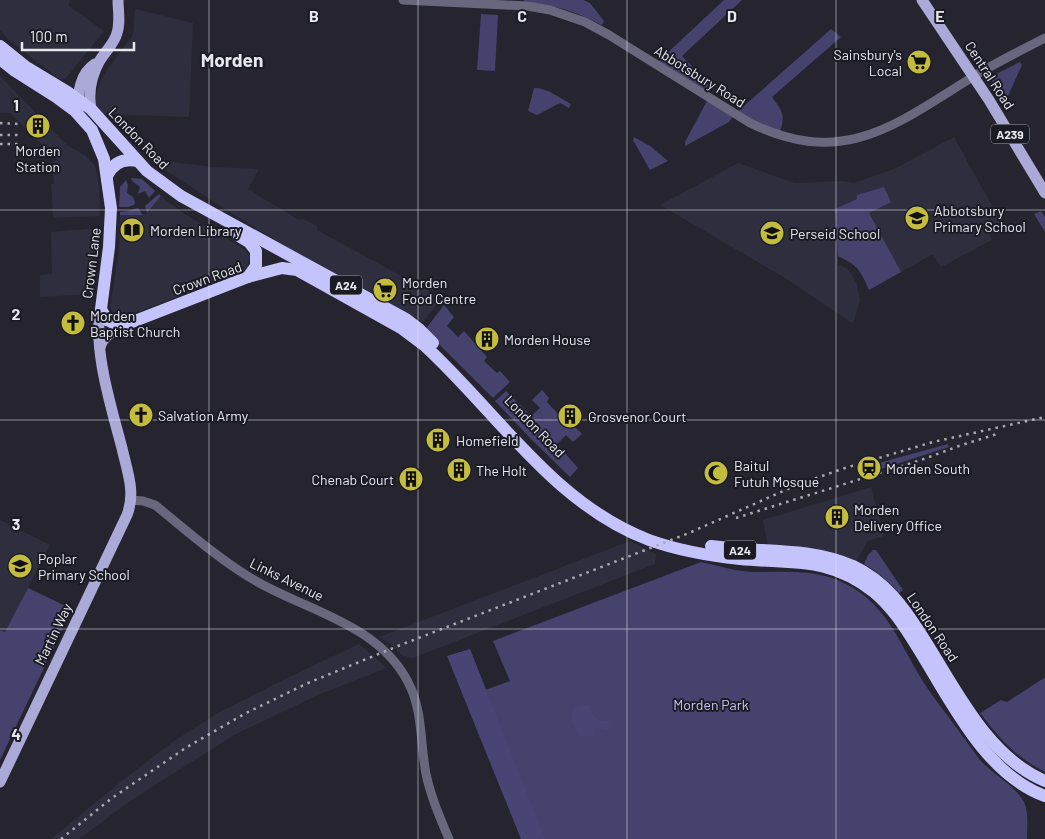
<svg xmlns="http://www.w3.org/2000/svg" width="1045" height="839" viewBox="0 0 1045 839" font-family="Barlow,sans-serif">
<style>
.built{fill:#2e2e3e}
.green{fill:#45426e}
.forest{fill:#484575}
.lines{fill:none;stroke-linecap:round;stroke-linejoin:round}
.minor{stroke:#68677e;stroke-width:9}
.major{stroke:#aba9d8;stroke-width:11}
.highway{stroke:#c5c3fc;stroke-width:12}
.rail{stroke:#abaab3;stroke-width:2.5;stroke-dasharray:2.5 5;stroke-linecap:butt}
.grid{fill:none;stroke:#e7e7ee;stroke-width:1;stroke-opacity:0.55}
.labels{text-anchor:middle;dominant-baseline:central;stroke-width:4;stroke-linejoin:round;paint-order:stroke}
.shield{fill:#1b1b25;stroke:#aaaab2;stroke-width:1}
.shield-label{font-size:12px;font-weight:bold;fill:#e7e7ee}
.poi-label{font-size:14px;fill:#e7e7ee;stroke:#1b1b25;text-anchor:start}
.street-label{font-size:14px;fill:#e7e7ee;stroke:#1b1b25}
.park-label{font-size:14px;fill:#c7c6f5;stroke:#1b1b25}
.district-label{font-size:19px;font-weight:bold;fill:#e7e7ee;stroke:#1b1b25}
.grid-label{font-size:16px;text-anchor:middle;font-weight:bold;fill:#e7e7ee;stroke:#1b1b25;stroke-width:4;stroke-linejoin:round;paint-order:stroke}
</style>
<rect width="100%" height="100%" fill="#25242f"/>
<g class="built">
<path d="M0,0H70L69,6L104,31L65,79H59L9,40L0,30Z"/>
<path d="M135,9L193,23L189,117L101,114L96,107V96L99,84L108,68L133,35Z"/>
<path d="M0,76L67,145L86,156L95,166L99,183L100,216L53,218L51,184H54L52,161L58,160L10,113H0Z"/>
<path d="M954,137L1003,226L994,230H987L992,240L941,267L933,254L869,290L863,277L854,264L838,256V264L849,270L857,284L860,300L853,324L790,281L660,205L738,163L795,183L843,181L854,183L896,168Z"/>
<path d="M166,161L213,167L259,169L248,189L299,220L303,219L317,226V230L442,298L423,322L291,250L219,205L165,170Z"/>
<path d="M161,196L183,213L244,249L249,256L248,267L244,271L127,316H117L110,308L119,250L120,215H143L147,213Z"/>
<path d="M98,228L92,294L40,297V275L52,274L51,232Z"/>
<path d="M871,487L884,536L868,541L855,563L768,547L763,520Z"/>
<path d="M0,520L50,545L5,633L0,630Z"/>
<path d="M630,541L656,554L655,564L413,658L403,656L389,643L379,637Z"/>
<path d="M359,644L387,668L318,695L234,735L129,802L79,839H51L118,784L171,743L216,714L287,678Z"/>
</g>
<g class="green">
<path d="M524,0H583L590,3L604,21L602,25C574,11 555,5 524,2Z"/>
<path d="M724,0H742L682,56L712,87L707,95L658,63L664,56Z"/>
<path d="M481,14L498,15L495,71L477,70Z"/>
<path d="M831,29L841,37L772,97C783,112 786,116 779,134L736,113Z"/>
<path d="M1020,62L1022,65L1008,96L1000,102L993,90L992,79L996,74Z"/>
<path d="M534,88C546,87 560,98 571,104L569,108L560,103L537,115L528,111Z"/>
<path d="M708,99L734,115L729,122L685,146V142Z"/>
<path d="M634,137L650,146L668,161L650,170L633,140Z"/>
<path d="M131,178L142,179L155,191L149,198L145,191L138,194L140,187L132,181Z"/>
<path d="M126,180L128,185L127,193L133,197L135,202L134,205L128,207H119L120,187Z"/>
<path d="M884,187L891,202L869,213L901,272L869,290C860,269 858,266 838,256L835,209L857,199V195Z"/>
<path d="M159,194L161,196L147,213L145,206Z"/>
<path d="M138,208L143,215H120V212L128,211Z"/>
<path d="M1041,211L1045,217V232L1034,214Z"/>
<path d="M444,305L454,317L447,326L458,337L464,331L487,357L484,361L497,373L500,371L510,382L493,398L425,330Z"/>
<path d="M542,390L549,398L547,402L572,429L575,427L582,434L573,442L566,435L557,444L578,468L570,477L532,440L495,401L506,391L531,416L540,408L532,400Z"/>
<path d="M948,444L949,447L859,476L857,469Z"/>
<path d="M873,550H876L903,590L899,593C888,581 878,572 864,564L868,555Z"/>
<path d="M701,562C720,566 737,572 757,572C787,572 818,569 846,584C891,607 902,651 928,689C936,701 945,712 953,723C962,735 971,748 980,760C993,775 1014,784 1024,802C1029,813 1027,827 1027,839H543L485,690L510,681L493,641Z"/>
<path d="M28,588L72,609L0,760V630L5,632Z"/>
<path d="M1044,678H1045V772C1013,755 1002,741 980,713L1001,700L1007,702Z"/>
</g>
<g class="forest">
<path d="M470,649L545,839H521L447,656Z"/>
<path d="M589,705L593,715L600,721H611V729L606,730L601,728H595L594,737L592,738L588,736L581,737L571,721L572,711L579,706Z"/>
</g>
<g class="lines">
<g class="minor">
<path d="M403,0L527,6L550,10L585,22L609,35L750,123C843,168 894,126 971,78C995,63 1020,51 1045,38"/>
<path d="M131,500L143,501L155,505C186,530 215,556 249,577C302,610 377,622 408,682C423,710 420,743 426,774C431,797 440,818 449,839"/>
</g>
<g class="major">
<path d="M922,0L989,100L1045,193"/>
<path d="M79,108C77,92 81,73 95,64"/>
<path d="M91,109C88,93 91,77 99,62C104,53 112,46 116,36C121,25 118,11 118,0"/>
<path d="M100,347C104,333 116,331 127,324"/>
<path d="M0,782L127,515C136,492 127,471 122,448C112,410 92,347 101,309"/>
</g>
<g class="highway">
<path d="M0,46L26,67L69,93L91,109L147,171L181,196L406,319L419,329L433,343"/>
<path d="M0,59L15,71L56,97L75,111L92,130L104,159L111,208L109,247L101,309L107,320L114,323L127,324L248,277L282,268L297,270L401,328L425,346C497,412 554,504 649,540C677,550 710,556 740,559C791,564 829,556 874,592C892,607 904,626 916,645C949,697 984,774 1045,796"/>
<path d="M107,176C113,163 123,158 137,161"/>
<path d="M239,236L249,242L256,251V266L248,277"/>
<path d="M711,546C761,553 805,546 853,566C885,581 904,607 922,636C955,687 986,756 1045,781"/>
</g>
<g class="rail">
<path d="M0,123L19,124"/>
<path d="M0,135H19"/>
<path d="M0,144H19"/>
<path d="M736,518L921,460L959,446L1000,433"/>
<path d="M61,839L112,798L187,747L246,713L308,683L398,646L689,533L799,484L845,468L933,442L1045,417"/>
</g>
</g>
<path class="grid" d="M209,0V839M418,0V839M627,0V839M836,0V839M0,210H1045M0,420H1045M0,629H1045"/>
<defs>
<symbol id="supermarket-disc" viewBox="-11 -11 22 22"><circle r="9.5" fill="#c4bc3e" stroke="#1b1b25"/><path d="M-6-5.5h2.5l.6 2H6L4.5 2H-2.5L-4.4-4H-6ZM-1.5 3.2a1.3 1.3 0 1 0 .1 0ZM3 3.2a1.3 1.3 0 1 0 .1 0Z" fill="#111"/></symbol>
<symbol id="building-disc" viewBox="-11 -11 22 22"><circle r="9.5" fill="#c4bc3e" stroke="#1b1b25"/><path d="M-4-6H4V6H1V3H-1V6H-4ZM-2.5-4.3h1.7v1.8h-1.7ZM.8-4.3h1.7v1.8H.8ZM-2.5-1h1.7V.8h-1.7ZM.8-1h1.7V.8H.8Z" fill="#111"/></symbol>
<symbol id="school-disc" viewBox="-11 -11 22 22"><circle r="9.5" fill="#c4bc3e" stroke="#1b1b25"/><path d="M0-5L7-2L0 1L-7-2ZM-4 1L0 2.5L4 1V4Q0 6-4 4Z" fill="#111"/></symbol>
<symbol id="library-disc" viewBox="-11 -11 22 22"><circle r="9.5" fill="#c4bc3e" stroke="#1b1b25"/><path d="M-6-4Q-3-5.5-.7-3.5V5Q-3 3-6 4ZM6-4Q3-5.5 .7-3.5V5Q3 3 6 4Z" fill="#111"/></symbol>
<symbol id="church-disc" viewBox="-11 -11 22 22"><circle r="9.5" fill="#c4bc3e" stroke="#1b1b25"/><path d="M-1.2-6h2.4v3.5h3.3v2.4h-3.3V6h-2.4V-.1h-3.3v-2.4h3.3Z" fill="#111"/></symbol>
<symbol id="station-disc" viewBox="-11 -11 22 22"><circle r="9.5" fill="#c4bc3e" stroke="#1b1b25"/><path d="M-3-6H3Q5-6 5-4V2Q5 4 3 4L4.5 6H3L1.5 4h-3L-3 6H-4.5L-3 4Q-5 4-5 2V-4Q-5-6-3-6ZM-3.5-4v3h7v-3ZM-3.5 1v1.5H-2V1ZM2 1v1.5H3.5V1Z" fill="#111"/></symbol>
<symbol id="mosque-disc" viewBox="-11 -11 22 22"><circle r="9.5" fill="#c4bc3e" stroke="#1b1b25"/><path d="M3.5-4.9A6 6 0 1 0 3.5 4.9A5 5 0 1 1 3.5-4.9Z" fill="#111"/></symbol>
</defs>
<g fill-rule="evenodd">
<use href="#supermarket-disc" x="905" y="48" width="28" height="28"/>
<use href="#building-disc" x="24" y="112" width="28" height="28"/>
<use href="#school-disc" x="903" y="204" width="28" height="28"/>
<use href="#library-disc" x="118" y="216" width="28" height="28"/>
<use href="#school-disc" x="758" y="219" width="28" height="28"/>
<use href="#supermarket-disc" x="371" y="276" width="28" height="28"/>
<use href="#church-disc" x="59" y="309" width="28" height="28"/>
<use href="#building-disc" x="473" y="325" width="28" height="28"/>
<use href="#church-disc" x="127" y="401" width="28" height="28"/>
<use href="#building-disc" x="556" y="402" width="28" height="28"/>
<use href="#building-disc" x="424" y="426" width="28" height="28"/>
<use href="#station-disc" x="855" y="454" width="28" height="28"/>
<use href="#building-disc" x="445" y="456" width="28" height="28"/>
<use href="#mosque-disc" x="702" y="459" width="28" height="28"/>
<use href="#building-disc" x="397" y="465" width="28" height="28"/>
<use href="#building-disc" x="823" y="503" width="28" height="28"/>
<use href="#school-disc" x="6" y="552" width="28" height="28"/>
</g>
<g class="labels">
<g class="shield">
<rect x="991" y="124.5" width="38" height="19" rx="4"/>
<rect x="330" y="275.5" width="32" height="19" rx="4"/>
<rect x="724" y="540.5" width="32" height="19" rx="4"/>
</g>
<g class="shield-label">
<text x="1010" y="134">A239</text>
<text x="346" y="285">A24</text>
<text x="740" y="550">A24</text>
</g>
<g class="poi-label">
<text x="902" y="54" text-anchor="end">Sainsbury's<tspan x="902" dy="16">Local</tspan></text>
<text x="38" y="150" text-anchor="middle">Morden<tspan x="38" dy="16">Station</tspan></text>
<text x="934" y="210">Abbotsbury<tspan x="934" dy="16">Primary School</tspan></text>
<text x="150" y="230">Morden Library</text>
<text x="790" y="233">Perseid School</text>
<text x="402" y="282">Morden<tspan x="402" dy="16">Food Centre</tspan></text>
<text x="90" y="315">Morden<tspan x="90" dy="16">Baptist Church</tspan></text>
<text x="504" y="339">Morden House</text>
<text x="158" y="415">Salvation Army</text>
<text x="588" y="416">Grosvenor Court</text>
<text x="456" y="440">Homefield</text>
<text x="734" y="465">Baitul<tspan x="734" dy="16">Futuh Mosque</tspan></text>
<text x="886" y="468">Morden South</text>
<text x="476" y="470">The Holt</text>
<text x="394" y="479" text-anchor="end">Chenab Court</text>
<text x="854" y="509">Morden<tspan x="854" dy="16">Delivery Office</tspan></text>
<text x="38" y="558">Poplar<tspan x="38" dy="16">Primary School</tspan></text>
</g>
<g class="street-label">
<text transform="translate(990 75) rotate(57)">Central Road</text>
<text transform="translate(700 76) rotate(32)">Abbotsbury Road</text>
<text transform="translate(139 138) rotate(46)">London Road</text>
<text transform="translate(91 263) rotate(-83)">Crown Lane</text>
<text transform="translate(207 278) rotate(-20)">Crown Road</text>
<text transform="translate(535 426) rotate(46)">London Road</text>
<text transform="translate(287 579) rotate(26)">Links Avenue</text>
<text transform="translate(933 627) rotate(56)">London Road</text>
<text transform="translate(53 634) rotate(-64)">Martin Way</text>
</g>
<g class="park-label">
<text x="711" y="704">Morden Park</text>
</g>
<g class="district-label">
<text x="232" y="59">Morden</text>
</g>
</g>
<g class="grid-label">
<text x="314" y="22">B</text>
<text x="522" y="22">C</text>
<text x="732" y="22">D</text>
<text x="940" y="22">E</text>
<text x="16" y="111">1</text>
<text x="16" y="320">2</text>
<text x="16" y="530">3</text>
<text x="16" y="740">4</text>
</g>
<path d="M22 42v8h112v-8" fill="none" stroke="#e7e7ee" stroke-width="2.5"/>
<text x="30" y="42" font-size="15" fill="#e7e7ee" stroke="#1b1b25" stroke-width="4" paint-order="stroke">100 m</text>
</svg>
